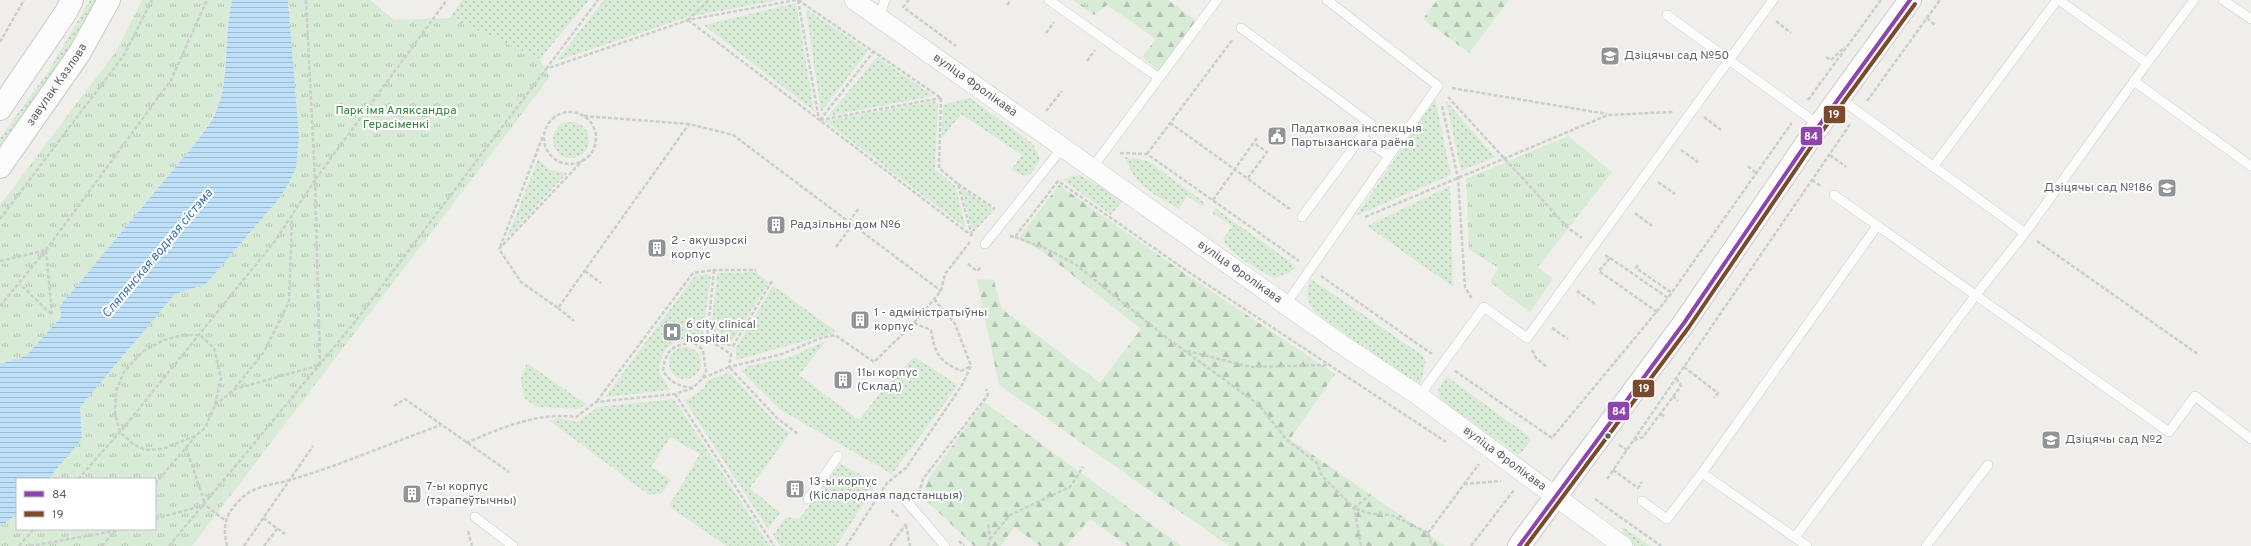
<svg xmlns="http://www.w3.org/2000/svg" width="2251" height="546" viewBox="0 0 2251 546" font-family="Overpass,sans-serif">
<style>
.grass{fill:url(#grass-dots)}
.forest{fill:url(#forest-firs)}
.park{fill:url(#park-tufts)}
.water{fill:url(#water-rules)}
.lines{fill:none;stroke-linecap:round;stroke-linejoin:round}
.service-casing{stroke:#cbcccc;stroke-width:10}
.minor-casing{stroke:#cbcccc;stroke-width:20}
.tertiary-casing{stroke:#cbcccc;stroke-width:24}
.secondary-casing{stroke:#cacacb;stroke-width:24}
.path{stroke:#cacfcc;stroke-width:2.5;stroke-dasharray:4 2;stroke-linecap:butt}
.service{stroke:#fdfcfc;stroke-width:9}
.minor{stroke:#fdfcfc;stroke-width:19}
.tertiary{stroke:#fdfcfc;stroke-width:22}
.secondary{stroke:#fdfcfc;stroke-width:22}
.bus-1-casing{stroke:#fff;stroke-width:7}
.bus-2-casing{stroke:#fff;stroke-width:7}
.bus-1{stroke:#8e44ad;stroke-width:4}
.bus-2{stroke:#7a4b2a;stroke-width:4}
.bus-dot{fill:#5f6368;stroke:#fff;stroke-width:1.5}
.labels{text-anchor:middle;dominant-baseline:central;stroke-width:4;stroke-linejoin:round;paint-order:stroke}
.poi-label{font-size:12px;fill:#5f6368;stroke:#fff;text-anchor:start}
.street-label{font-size:12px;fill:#5f6368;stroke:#fff}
.park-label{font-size:12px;fill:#348238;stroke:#fff}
.water-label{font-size:13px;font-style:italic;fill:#4174aa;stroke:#fff}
.line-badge{stroke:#fff;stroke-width:1.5}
.badge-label{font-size:11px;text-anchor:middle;font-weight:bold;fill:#fff}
</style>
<defs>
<pattern id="grass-dots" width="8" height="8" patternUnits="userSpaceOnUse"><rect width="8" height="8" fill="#d8ebd6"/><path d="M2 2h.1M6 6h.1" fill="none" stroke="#b2c2b1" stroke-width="1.8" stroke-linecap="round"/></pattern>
<pattern id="forest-firs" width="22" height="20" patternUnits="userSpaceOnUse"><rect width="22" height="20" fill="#d8ebd6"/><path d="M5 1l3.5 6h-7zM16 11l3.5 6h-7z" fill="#b2c2b1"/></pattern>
<pattern id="park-tufts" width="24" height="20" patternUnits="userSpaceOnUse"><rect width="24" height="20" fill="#d8ebd6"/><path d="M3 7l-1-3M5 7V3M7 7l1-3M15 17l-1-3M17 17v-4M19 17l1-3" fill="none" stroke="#b2c2b1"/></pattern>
<pattern id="water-rules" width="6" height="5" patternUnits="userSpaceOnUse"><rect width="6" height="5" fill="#bfe0f9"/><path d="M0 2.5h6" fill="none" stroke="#9eb9cd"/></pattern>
</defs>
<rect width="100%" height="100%" fill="#efeeea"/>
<g class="grass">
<path d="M90,0H98L57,70L0,151V138L48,72Z"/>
<path d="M462,0H589L540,59L450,18Z"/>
<path d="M604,0H778L688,17L556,61Z"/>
<path d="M796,3L814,111L704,25Z"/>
<path d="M806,9L868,51L821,112Z"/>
<path d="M877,57L933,96L828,116Z"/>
<path d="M970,98L1033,144L1040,159L1032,173L1025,176L1011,170L1022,155L961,114L942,138L943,105Z"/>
<path d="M1435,99L1451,175L1357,215Z"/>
<path d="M935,101L938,104L935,169L955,186L966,228L825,121Z"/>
<path d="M1446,101L1495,157L1461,171Z"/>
<circle cx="571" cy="140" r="18"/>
<path d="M1125,157L1148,161L1205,203L1202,206L1187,196L1179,209C1153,193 1135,187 1125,157Z"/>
<path d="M538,159L550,170L567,173L507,238Z"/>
<path d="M1080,175L1123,200L1111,215L1063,180L1073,176Z"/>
<path d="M1450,186L1453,287L1367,226Z"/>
<path d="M961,188L994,210L973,233Z"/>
<path d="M1215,208L1296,266L1291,272L1275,278C1260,271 1229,254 1223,239L1232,226L1212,213Z"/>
<path d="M755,272L769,282L732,341L711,330L717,273Z"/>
<path d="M711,274L703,335C676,341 663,340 659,371L670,390L605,397L695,276Z"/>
<path d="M1311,279L1422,355L1426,362L1420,384L1400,374L1314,311C1305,299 1306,292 1311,279Z"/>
<path d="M773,286L837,332L736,360V348Z"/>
<path d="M826,341L799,375L859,420L888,383L914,357L958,385L892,474L779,409L741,371L749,366L788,358Z"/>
<circle cx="685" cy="363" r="16"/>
<path d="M527,363L586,404L578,409L537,407L524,398L521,379Z"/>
<path d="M729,372L777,424L790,433L750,488L780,513L768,529L685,401L703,389L707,381Z"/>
<path d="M1446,376L1528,436L1530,440L1522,452L1517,454L1440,399L1438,390Z"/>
<path d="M674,399L770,546H726L669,506L700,454L670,437L651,467L671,480L662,493L649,495L550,421L558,418L577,422L598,407Z"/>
<path d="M840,464L877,483L836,546H780L773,535L786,517L799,519Z"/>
<path d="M1623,527L1650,546H1635L1622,535Z"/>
</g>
<g class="forest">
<path d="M1073,0H1168L1197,21L1160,71L1142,57L1156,39L1107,5L1094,15Z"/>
<path d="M1437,0H1509L1469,53L1423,19Z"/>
<path d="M1059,185L1187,275L1335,374L1290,439L1445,546H1229L999,385L977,279L994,280L1001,308L1100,383L1141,329L1042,251L1018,239Z"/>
<path d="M984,402L1181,546H1128L1090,519L1066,546H1040L1014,527L1001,546H974L928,502L925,488L928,480Z"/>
</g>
<g class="park">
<path d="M142,0H232L228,19L223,86L218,107L207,126L193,146L60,306L61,317L26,356L0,364V205L117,50Z"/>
<path d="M288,0H370L394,20L450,18L540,59L550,77L192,546H0V527L17,514V529H155V479H47L82,439L80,407L175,293L206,284L279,199L289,183L296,168L299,137Z"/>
<path d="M1075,0H1101L1093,12Z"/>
<path d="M1568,136L1612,172L1538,267L1553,279L1530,312L1490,282L1498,268L1469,249L1466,179Z"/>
</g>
<path class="water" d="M232,0H288L299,137L296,168L289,183L279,199L206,284L175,294L80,407L82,439L48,479H17V514L0,527V364L26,356L61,317L60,306L193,146C202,134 213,121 218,107C229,77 224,34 232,0Z"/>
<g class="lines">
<defs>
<g id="service">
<path d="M1049,0L1159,78"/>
<path d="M2223,0L2251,19"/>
<path d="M1667,15L1729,60L1773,0"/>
<path d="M879,17L885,0"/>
<path d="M1241,28L1371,124L1302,217"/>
<path d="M2147,63L2194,0"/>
<path d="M2134,81L2251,166"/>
<path d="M1839,98L2025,233"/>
<path d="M1361,137L1389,156"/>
<path d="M1933,167L2057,0"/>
<path d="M1092,168L1217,0"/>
<path d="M1834,195L2169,432L2195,396L2251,439"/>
<path d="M985,244L1063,147"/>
<path d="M1286,304L1438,86L1327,0"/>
<path d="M1419,396L1484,307L1527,338L1729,60L1819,125"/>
<path d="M902,496L945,546"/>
<path d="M808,499L838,456"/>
<path d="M1642,501L1667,519L1702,473"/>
<path d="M475,517L513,546"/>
<path d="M1795,537L1975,296L2025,233L2147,63L2059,0"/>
<path d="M1807,546L1702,473L1877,226"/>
<path d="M1926,546L1988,465"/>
</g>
<g id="minor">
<path id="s1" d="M854,0L1344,346L1419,396L1623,546"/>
</g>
<path id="tertiary" d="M1519,546L1684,323L1810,138L1910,0"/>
<g id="secondary">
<path d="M0,109L66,12L72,0"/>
<path id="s2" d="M0,167L79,54L109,0"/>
</g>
</defs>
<use href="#service" class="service-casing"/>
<use href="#minor" class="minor-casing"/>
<use href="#tertiary" class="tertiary-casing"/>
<use href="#secondary" class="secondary-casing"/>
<g class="path">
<path d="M798,0L941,98"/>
<path d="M798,0L819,120"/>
<path d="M909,0L903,7L956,46"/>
<path d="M1007,5L1011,0"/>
<path d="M1927,18L1935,25"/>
<path d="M688,20L972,236"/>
<path d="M688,20L709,0"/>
<path d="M1776,21L1791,33"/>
<path d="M1046,33L1054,22"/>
<path d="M0,42L24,0"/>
<path d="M1826,57L1831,60L1845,47"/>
<path d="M1087,61L1095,50"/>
<path d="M546,69L598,0"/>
<path d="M1452,88L1607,114"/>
<path d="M1448,97L1568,228L1582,238"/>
<path d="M941,98L939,168L958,184L972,236"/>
<path d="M1808,100L1881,0"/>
<path d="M1867,101L1940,0"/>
<path d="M1442,106L1458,178L1465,287L1472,299"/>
<path d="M1046,111L1062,91"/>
<circle cx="570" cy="138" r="26"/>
<path d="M584,116L689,124L733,135L941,291"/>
<path d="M1704,117L1721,130"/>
<path d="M820,120L941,98"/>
<path d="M820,120L874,51"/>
<path d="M1170,123L1290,209"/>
<path d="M1681,150L1698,162"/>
<path d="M1120,153L1147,154L1299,261"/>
<path d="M1147,154L1233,39"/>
<path d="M1830,155L1846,167"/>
<path d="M584,159L499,249L521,282L558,308L689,124"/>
<path d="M1748,166L1756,173"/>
<path d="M1248,178L1267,152L1254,143"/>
<path d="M1812,180L1822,187"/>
<path d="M1658,182L1675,194"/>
<path d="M958,184L995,209"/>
<path d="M1213,200L1257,138"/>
<path d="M1635,213L1652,226"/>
<path d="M1365,217L1608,115L1673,112"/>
<path d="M0,219L124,55L152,0"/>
<path d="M849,222L859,208"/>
<path d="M1010,236L1015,237L1058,181L1187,271L1446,442"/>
<path d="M1015,237L1047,249L1075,264L1163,335L1259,405L1287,440L1317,463L1322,476L1354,508L1361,546"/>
<path d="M2037,241L2199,355"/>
<path d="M500,247L543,136"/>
<path d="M836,247L853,224"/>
<path d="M1605,255L1610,258L1599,271L1657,312"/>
<path d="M1610,258L1668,298L1791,124L1790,123"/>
<path d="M0,261L46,250L52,315L20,284"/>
<path d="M968,264L977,271L981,267"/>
<path d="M1638,265L1636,268L1672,293"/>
<path d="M714,270L707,339L733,346L772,281"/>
<path d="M585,271L601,283"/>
<path d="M1321,276L1432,354"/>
<path d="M1577,291L1595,304"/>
<path d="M0,306L46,250L171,80L207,0"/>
<path d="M558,308L574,321"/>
<path d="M914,323L931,330C935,354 939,361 961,371L971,366"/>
<path d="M1552,328L1568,339"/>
<path d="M183,335H200L214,348L221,379L215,405L205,428L195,436L162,449L145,450L133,444L120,432L115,414L116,391L124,372L142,352L164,340Z"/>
<path d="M693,342L707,339L731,354L729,367L782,354L821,338L835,335L874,362L914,323L941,291L945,274L970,242"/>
<path d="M1532,350L1536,358L1547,367"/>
<path d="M1187,351L1251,367L1328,365"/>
<path d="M1684,367L1718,393L1714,398"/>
<path d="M1455,371L1552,438L1668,298"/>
<path d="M703,378L729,367L778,419L799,435"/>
<path d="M235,388L264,352L289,302L292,217"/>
<path d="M675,394L774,546"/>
<path d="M1673,396L1678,401"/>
<path d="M597,401L693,273L714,270H756"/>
<path d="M215,405L235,389L320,365L315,180L447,0"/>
<path d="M394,406L405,399L509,472"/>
<path d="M1661,414L1665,417"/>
<path d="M1634,440L1643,437L1681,386L1676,378"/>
<path d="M466,443C501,428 537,412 576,417L596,402L675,394L693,388L703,378L706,371L703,350L693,342C672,346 666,349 663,371C671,383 678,386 693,388"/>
<path d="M1619,445L1627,450"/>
<path d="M186,447L205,504"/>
<path d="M1613,470L1638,488L1642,482"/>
<path d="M78,479L120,432L275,241L315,180L306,0"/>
<path d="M1607,479L1851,123"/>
<path d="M155,484L195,437"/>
<path d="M1464,484L1501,481"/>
<path d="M919,494L923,479L988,395L986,389"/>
<path d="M1371,494L1354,508L1371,514L1391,515L1428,533L1432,546"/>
<path d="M1595,499L1661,546"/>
<path d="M891,510L900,518"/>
<path d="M263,518L285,534"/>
<path d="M155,519L205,505L226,521"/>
<path d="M906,525L910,546"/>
<path d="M468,531L472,546"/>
<path d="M1428,533L1479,464"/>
<path d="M990,539L1010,515L1070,487L1083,467"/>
<path d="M959,541L964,546"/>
<path d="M19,546L34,529"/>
<path d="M30,546L115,531L117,529"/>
<path d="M102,546L115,531L122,529"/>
<path d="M169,546L354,323L546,69L688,20L796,0"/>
<path d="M227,546C222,524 226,513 242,498C256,485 273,485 290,480C341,465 391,443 441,425"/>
<path d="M244,546L313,446"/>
<path d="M264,546L277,529"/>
<path d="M846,546L887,483L906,468L962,385L971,366L955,324L934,299"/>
<path d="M890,546L906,524"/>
<path d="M988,546L990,539L988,523"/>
<path d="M1471,546L1514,490"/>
</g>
<use href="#service" class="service"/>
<use href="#minor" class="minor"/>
<use href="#tertiary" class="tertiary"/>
<use href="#secondary" class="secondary"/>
<defs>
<path id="bus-1" d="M1519,546L1684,323L1810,138L1910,0"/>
<path id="bus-2" d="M1526,546L1689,327L1815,141L1915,4"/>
</defs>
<use href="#bus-1" class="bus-1-casing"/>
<use href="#bus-2" class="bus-2-casing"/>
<use href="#bus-1" class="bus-1"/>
<use href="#bus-2" class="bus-2"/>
</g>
<defs>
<symbol id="school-square" viewBox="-11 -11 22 22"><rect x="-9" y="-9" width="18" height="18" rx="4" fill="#919496" stroke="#fff"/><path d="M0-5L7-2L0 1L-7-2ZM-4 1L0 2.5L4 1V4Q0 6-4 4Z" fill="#fff"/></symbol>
<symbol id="civic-square" viewBox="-11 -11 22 22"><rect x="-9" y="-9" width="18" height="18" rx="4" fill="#919496" stroke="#fff"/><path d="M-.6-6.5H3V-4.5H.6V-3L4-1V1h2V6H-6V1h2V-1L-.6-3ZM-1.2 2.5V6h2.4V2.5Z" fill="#fff"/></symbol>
<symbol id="building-square" viewBox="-11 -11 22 22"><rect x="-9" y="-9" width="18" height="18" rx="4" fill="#919496" stroke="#fff"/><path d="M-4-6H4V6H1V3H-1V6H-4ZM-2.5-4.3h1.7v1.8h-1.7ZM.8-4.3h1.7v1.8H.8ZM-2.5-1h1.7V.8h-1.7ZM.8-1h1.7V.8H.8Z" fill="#fff"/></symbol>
<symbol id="hospital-square" viewBox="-11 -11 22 22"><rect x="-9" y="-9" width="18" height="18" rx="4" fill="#919496" stroke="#fff"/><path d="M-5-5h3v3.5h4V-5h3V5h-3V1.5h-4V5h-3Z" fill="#fff"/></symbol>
</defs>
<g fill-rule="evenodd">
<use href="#school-square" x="1599" y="45" width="22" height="22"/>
<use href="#civic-square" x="1266" y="125" width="22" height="22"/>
<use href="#school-square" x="2156" y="177" width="22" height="22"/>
<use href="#building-square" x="765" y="214" width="22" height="22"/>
<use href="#building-square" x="646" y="237" width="22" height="22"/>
<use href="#building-square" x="849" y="309" width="22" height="22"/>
<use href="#hospital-square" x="661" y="321" width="22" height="22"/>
<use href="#building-square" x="832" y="369" width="22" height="22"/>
<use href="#school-square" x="2040" y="429" width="22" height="22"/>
<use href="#building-square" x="784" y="478" width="22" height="22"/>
<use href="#building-square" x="401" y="483" width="22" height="22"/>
</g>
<circle class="bus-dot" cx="1608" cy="436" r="3.5"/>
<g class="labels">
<g class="poi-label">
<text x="1624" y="56">Дзіцячы сад №50</text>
<text x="1291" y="129">Падатковая інспекцыя<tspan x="1291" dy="14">Партызанскага раёна</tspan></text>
<text x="2153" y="188" text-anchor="end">Дзіцячы сад №186</text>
<text x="790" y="225">Радзільны дом №6</text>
<text x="671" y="241">2 - акушэрскі<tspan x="671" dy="14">корпус</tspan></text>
<text x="874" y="313">1 - адміністратыўны<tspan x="874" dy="14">корпус</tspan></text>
<text x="686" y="325">6 city clinical<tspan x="686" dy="14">hospital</tspan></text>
<text x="857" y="373">11ы корпус<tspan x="857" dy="14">(Склад)</tspan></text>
<text x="2065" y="440">Дзіцячы сад №2</text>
<text x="809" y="482">13-ы корпус<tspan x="809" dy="14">(Кіслародная падстанцыя)</tspan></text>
<text x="426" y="487">7-ы корпус<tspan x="426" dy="14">(тэрапеўтычны)</tspan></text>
</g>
<g class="street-label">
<text stroke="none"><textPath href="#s2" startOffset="100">завулак Казлова</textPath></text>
<text stroke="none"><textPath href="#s1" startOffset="148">вуліца Фролікава</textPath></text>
<text stroke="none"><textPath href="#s1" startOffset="472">вуліца Фролікава</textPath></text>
<text stroke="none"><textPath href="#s1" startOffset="796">вуліца Фролікава</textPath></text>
</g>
<g class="park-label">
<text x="396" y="111">Парк імя Аляксандра<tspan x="396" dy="14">Герасіменкі</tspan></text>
</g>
<g class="water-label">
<text transform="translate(158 254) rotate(-50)">Сляпянская водная сістэма</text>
</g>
</g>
<g class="line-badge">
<rect x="1823" y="105" width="23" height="19" rx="4" fill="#7a4b2a"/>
<rect x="1800" y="126" width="23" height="20" rx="4" fill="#8e44ad"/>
<rect x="1632" y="379" width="23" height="19" rx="4" fill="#7a4b2a"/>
<rect x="1607" y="401" width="23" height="20" rx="4" fill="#8e44ad"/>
</g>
<g class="badge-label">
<text x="1834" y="118">19</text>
<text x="1811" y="140">84</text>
<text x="1644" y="392">19</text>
<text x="1619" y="415">84</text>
</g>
<rect x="16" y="478" width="140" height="52" fill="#ffffff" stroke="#bfc1c3"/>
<rect x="24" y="491" width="20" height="6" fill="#8e44ad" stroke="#bfc1c3"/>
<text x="52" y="498" font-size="12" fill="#5f6368">84</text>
<rect x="24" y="511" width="20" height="6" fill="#7a4b2a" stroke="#bfc1c3"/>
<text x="52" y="518" font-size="12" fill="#5f6368">19</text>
</svg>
